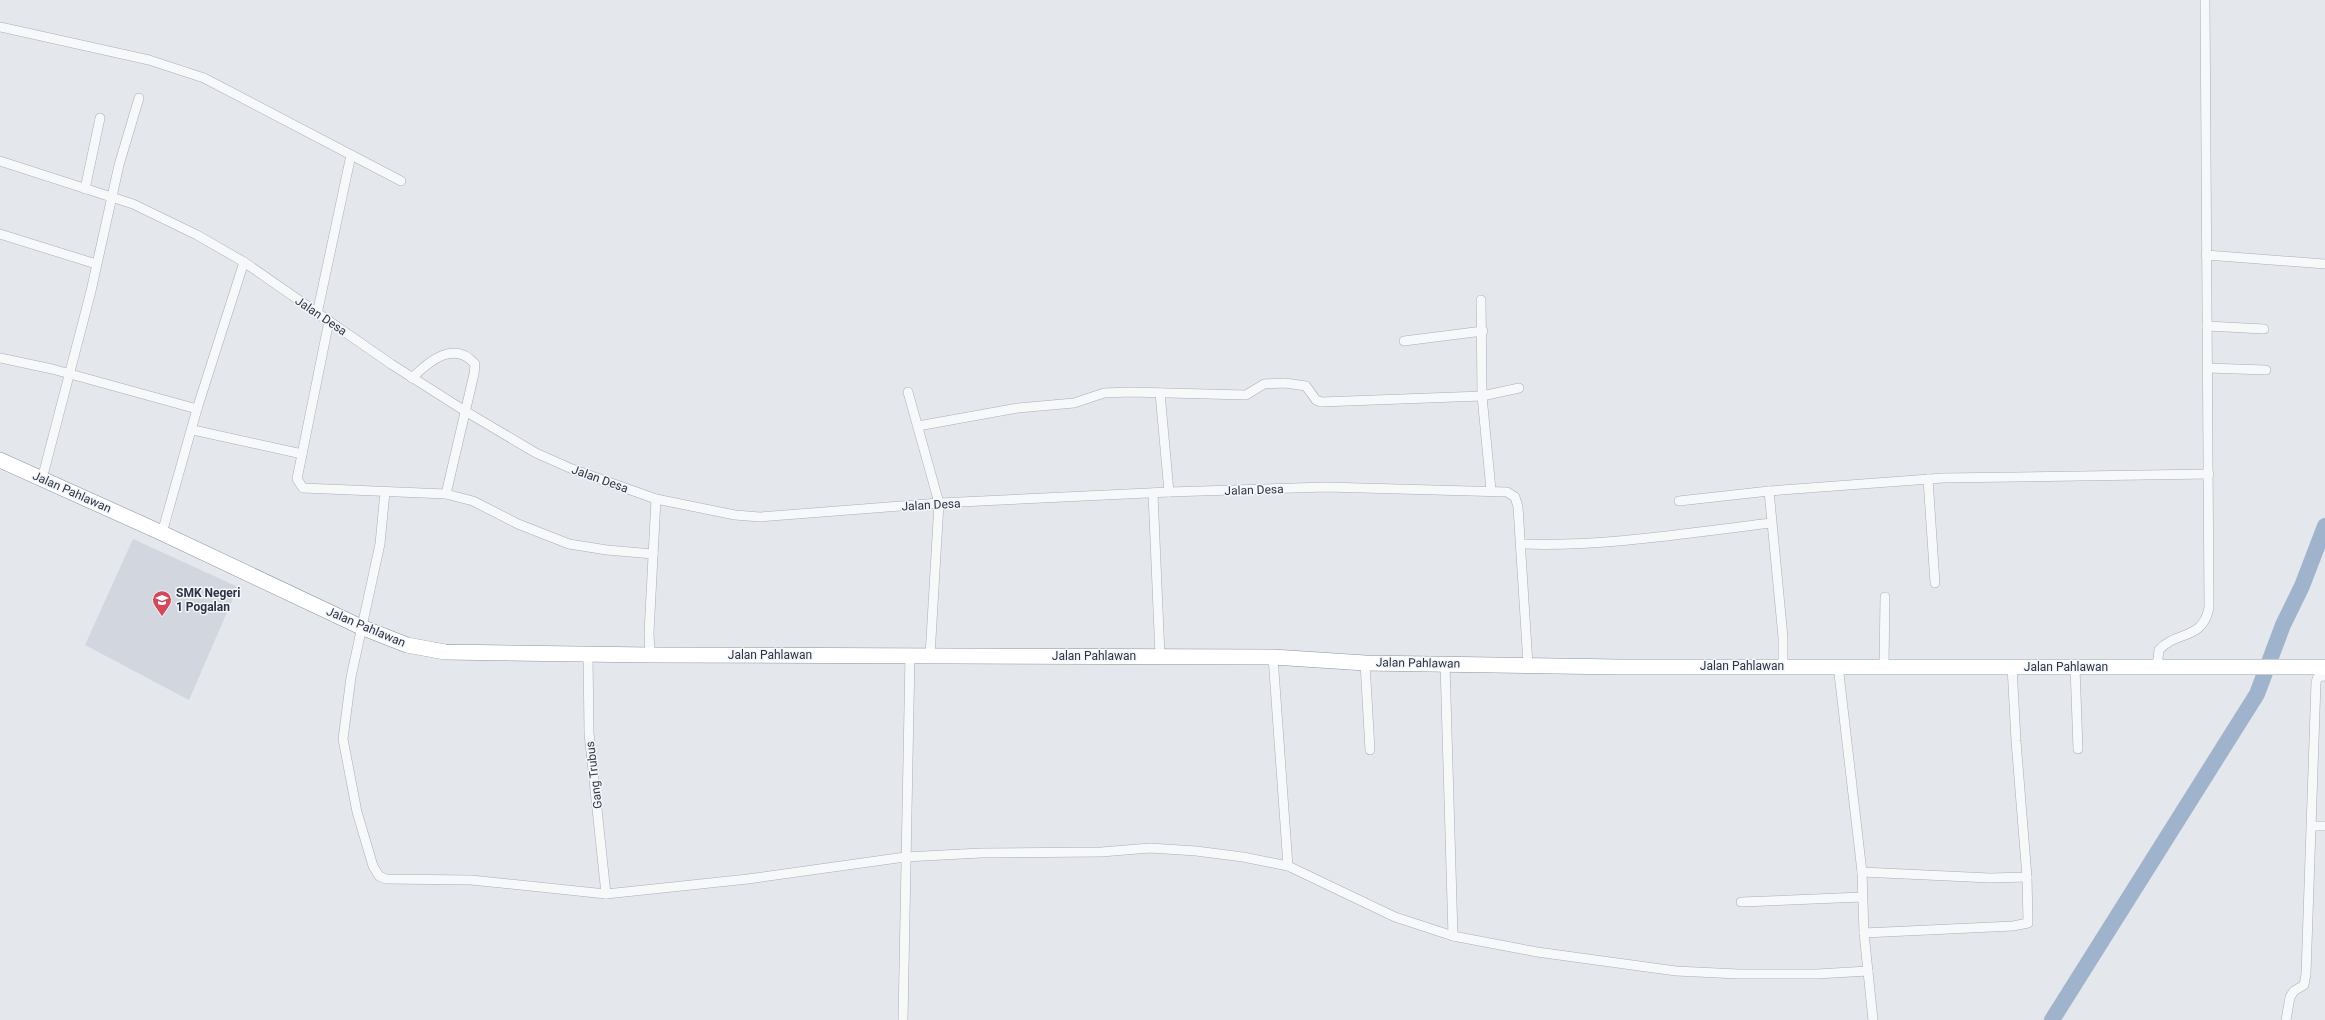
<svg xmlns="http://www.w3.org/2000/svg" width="2325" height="1020" viewBox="0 0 2325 1020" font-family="Roboto,sans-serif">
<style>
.built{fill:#d2d6de}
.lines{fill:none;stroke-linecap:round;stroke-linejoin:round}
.river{stroke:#9fb4cc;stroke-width:16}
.minor-casing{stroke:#a9aeb7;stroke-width:10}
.trunk-casing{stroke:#8b94a3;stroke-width:16}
.minor{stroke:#f7f8fa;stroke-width:9}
.trunk{stroke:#fff;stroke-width:15}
.labels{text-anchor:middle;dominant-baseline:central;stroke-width:3;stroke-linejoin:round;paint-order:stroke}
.street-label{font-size:12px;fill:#2b3445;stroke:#f4f6f9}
.poi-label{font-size:12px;font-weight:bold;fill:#2b3445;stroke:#f4f6f9;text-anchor:start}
</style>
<rect width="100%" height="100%" fill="#e4e7ec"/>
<path class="built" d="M133,539L238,587L189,700L85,645Z"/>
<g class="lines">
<path class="river" d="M2052,1020L2257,694L2283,625L2302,586L2325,526"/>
<defs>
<g id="minor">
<path d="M0,27L149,60L204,78L401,181"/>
<path d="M0,161L133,204L197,235L244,262L391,364L465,411L536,453L572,469L656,499L735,515L760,517L939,503L1169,492L1326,487L1507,492L1515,497L1518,507L1528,664"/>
<path d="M85,189L100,118"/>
<path d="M0,234L96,264"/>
<path d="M2206,255L2325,264"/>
<path d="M1481,300L1482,396L1491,490"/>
<path d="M317,314L351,155"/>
<path d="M329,321L297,479L303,488L446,494L474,374L475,364C454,340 429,361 412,378"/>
<path d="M2207,326L2264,329"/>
<path d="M1404,341L1483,331"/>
<path d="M0,358L52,369L197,409"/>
<path d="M2207,368L2266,370"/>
<path d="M908,392L939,503L930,656"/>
<path d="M1160,393L1169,492"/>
<path d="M918,426L1018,408L1074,403L1104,393L1130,392L1246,395L1264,384L1285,383L1306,386L1316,400L1321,402L1482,396L1519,388"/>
<path d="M193,430L302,454"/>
<path d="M42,479L91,291L119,165L139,98"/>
<path d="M1928,479L1935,583"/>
<path d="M385,492L380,544L351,677L343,739L357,812L373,866L379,876L386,879L471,880L606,894L748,879L905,857L981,853L1101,852L1150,848L1196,851L1243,857L1288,866L1395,917L1453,936L1537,952L1676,971L1738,974H1817L1868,971"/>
<path d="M1153,493L1160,656"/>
<path d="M446,494L473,501L518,524L569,544L607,550L653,554"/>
<path d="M1679,501L1769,491"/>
<path d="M162,533L197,409L244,262"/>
<path d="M1521,544C1604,547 1689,533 1771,523"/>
<path d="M588,655L589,733L606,894"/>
<path d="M650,655L649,633L656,499"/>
<path d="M1273,657L1288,866"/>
<path d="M1365,663L1370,750"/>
<path d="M1445,664L1453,936"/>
<path d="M1838,665L1862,872L1864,933L1873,1020"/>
<path d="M1884,665L1885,597"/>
<path d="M1783,666V637L1769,491L1943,478L2209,474"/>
<path d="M2075,667L2078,749"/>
<path d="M2157,667L2159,650C2177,630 2202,641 2209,608L2205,0"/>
<path d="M2313,826H2325"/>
<path d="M1862,872L1990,878L2027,877"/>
<path d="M1741,902L1862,897"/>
<path d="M1864,933L2013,926L2028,923L2027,877L2016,741L2012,666"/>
<path d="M903,1020L910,655"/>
<path d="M2286,1020L2290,997L2294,991L2304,985L2306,974L2316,682L2318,677L2325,676"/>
</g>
<path id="trunk" d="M0,460L162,533L361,627L407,645L445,652L650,655L1273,657L1365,663L1620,667H2325"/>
</defs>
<use href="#minor" class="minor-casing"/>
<use href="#trunk" class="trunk-casing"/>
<use href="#minor" class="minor"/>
<use href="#trunk" class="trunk"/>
</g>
<defs>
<symbol id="school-pin" viewBox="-11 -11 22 30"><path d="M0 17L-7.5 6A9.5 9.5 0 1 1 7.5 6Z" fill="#d1495b" stroke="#f4f6f9"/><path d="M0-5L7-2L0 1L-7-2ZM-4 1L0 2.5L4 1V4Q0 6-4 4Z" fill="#fff"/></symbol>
</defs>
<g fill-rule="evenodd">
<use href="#school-pin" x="151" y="589" width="22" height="30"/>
</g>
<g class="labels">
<g class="street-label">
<text transform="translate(321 316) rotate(34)">Jalan Desa</text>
<text transform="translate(600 479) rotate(20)">Jalan Desa</text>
<text transform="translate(1254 490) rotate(-2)">Jalan Desa</text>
<text transform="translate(72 492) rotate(24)">Jalan Pahlawan</text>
<text transform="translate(931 505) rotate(-3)">Jalan Desa</text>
<text transform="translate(366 627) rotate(23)">Jalan Pahlawan</text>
<text x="770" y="655">Jalan Pahlawan</text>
<text x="1094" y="656">Jalan Pahlawan</text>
<text transform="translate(1418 663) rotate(1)">Jalan Pahlawan</text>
<text x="1742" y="666">Jalan Pahlawan</text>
<text x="2066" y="667">Jalan Pahlawan</text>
<text transform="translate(594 775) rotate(-97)">Gang Trubus</text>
</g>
<g class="poi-label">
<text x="176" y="593">SMK Negeri<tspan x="176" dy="14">1 Pogalan</tspan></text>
</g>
</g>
</svg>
